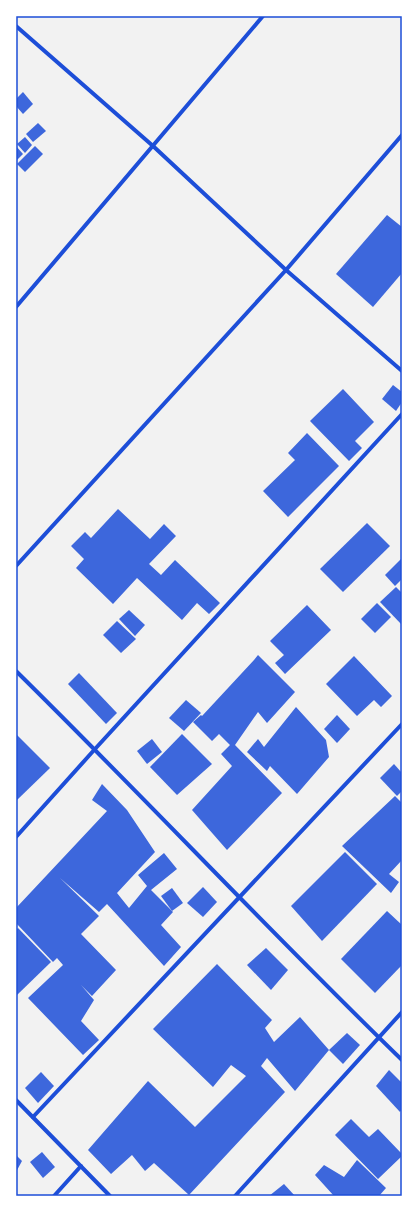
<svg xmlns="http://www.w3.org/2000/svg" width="418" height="1212" viewBox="0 0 418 1212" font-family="'Titillium Web',sans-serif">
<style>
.building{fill:#3d67dc}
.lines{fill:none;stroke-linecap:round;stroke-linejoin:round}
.minor{stroke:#1d4ed8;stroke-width:4}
.neatline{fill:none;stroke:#1d4ed8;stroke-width:1.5}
</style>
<rect width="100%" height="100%" fill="#f2f2f2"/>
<g class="building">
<path d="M23,92L33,104L23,114L16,106V99Z"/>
<path d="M38,123L46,131L33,142L26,134Z"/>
<path d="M25,137L32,145L25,153L17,144Z"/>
<path d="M16,146L23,154L16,161Z"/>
<path d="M35,146L43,154L25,172L17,164Z"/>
<path d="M387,215L402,227V273L373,307L336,274Z"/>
<path d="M393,385L402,392V402L396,411L382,399Z"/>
<path d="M343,389L374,422L355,441L362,448L349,461L310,421Z"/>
<path d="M307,433L339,466L288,517L263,491L295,460L288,453Z"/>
<path d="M118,509L150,539L164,524L176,536L149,564L161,575L175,560L220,603L209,614L197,603L182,620L137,578L113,604L76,568L84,559L71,546L85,532L91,538Z"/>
<path d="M367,523L390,546L343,592L320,569Z"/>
<path d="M402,558V579L395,586L385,575Z"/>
<path d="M396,587L402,593V625L380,602Z"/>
<path d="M377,603L391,617L375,633L361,619Z"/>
<path d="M307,605L331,630L285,674L275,663L284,655L270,641Z"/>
<path d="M129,610L145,625L135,636L119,619Z"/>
<path d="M117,621L136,639L121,653L103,635Z"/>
<path d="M258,655L295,692L267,723L258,712L235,745L282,793L227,850L192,810L232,766L221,754L230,745L219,734L212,741L193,722L201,715L202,716L254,660Z"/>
<path d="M354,656L392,696L381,707L374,700L357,716L326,684Z"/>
<path d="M79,673L117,713L106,724L68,684Z"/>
<path d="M186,700L201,713L184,731L169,718Z"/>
<path d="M296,707L326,740L329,757L297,794L270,766L267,771L247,752L258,739L264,747Z"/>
<path d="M337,715L350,729L337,743L324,729Z"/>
<path d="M16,734L50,768L16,801Z"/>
<path d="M182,734L212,764L177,795L150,767Z"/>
<path d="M152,739L162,752L147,764L137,751Z"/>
<path d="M394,764L402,773V791L397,796L380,778Z"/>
<path d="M102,784L127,810L155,852L117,893L129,908L147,886L138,875L164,853L177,869L151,890L173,912L161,925L181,947L164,966L107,904L99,912L60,878L99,916L81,934L116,970L92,996L81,985L94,1000L81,1021L99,1040L83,1055L28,998L63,965L57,958L53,962L16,923V908L107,811L92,800Z"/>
<path d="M395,796L402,803V860L389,874L399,882L391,893L342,846Z"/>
<path d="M345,852L377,884L322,941L291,906Z"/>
<path d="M203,887L217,902L203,917L187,903Z"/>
<path d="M172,888L183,903L172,911L161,896Z"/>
<path d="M387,911L402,925V965L375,993L341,959Z"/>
<path d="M18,928L51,962L16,996V930Z"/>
<path d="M266,948L288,970L271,990L247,965Z"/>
<path d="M217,964L272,1020L265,1028L274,1042L300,1017L329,1050L295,1091L267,1058L261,1066L285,1092L189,1195L154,1163L145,1171L132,1155L111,1174L88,1150L148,1081L195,1127L246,1076L231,1065L213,1087L153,1029Z"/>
<path d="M347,1033L360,1045L343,1064L329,1050Z"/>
<path d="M389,1070L402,1083V1109L400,1112L376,1086Z"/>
<path d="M41,1072L54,1086L38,1103L25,1088Z"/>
<path d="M351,1119L369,1137L378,1129L402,1154V1156L378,1179L335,1135Z"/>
<path d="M42,1152L55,1167L43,1178L30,1162Z"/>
<path d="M16,1155L22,1161L16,1172Z"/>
<path d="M357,1160L386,1188L379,1196H334L315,1175L324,1165L344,1177Z"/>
<path d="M284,1184L295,1196H269Z"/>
</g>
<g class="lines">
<g class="minor">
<path d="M16,26L153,146L286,270L402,371"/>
<path d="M16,307L263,16"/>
<path d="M16,566L286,270L402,135"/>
<path d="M16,671C146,799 271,933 402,1060"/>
<path d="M16,837L95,749L402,414"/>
<path d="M16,1100L110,1196"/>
<path d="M33,1117L402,724"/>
<path d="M54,1196L81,1166"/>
<path d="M235,1196L402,1012"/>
</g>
</g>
<rect width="418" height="1212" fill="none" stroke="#ffffff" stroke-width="34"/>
<rect x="17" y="17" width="384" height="1178" class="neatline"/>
</svg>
